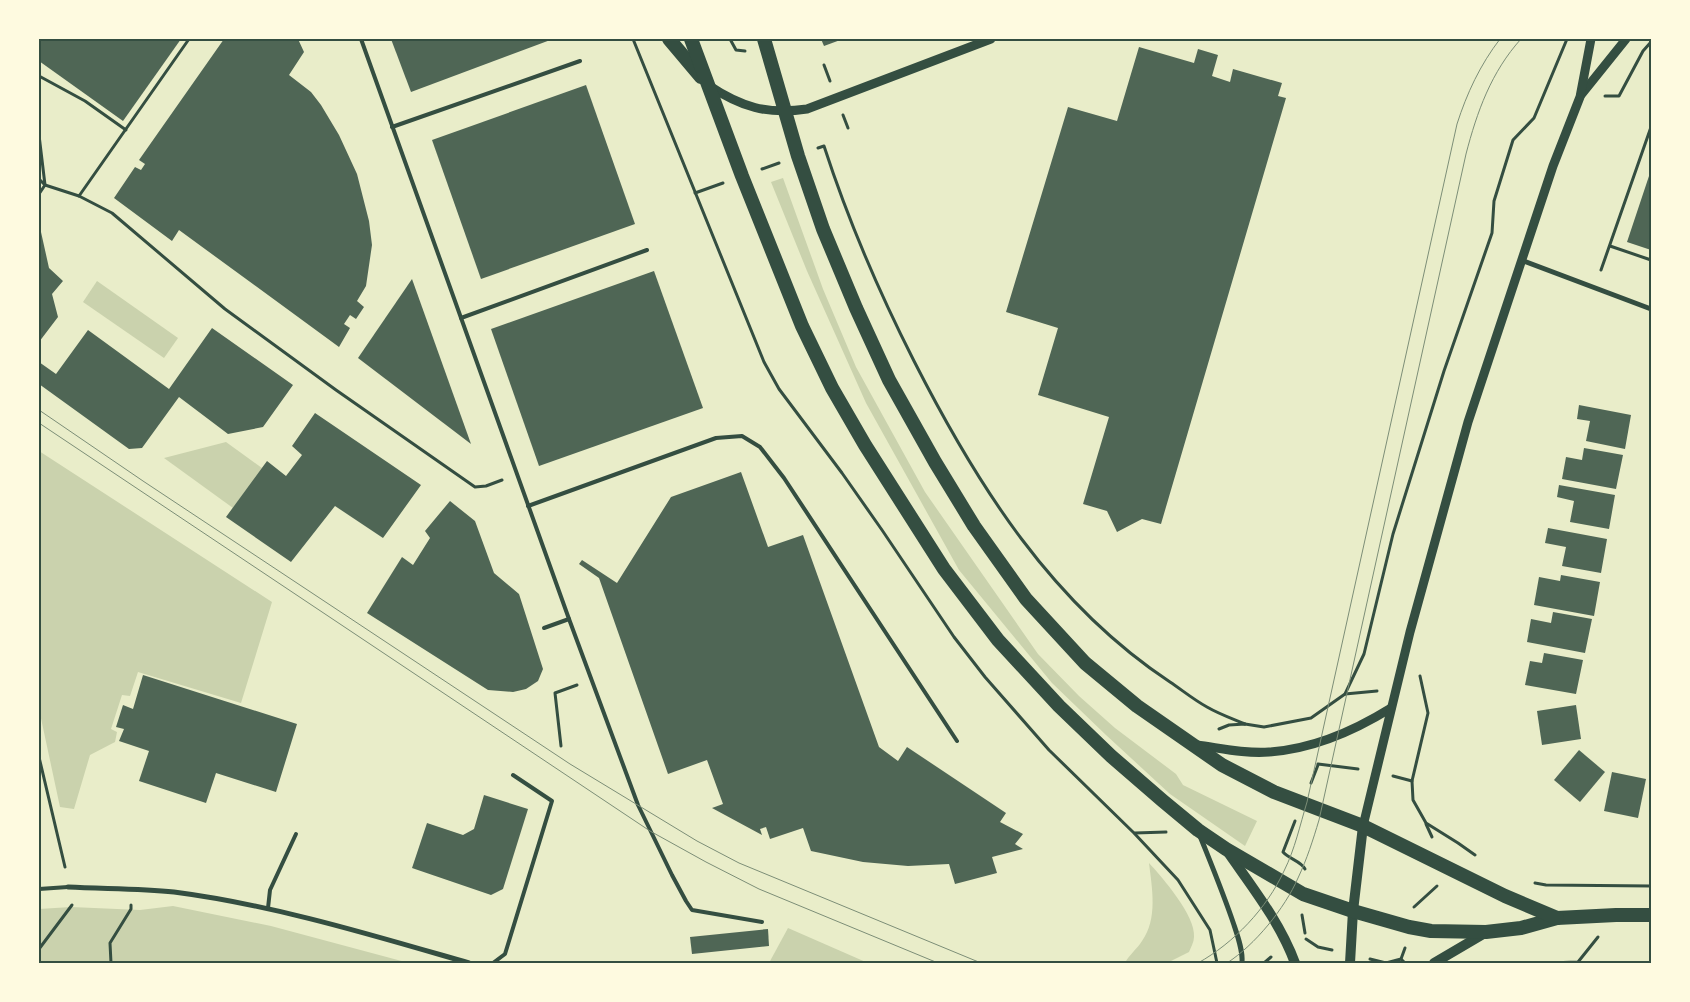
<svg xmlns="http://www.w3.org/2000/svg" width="1690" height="1002" viewBox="0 0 1690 1002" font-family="Helvetica,sans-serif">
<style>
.green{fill:#cad2ad}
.building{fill:#4f6655}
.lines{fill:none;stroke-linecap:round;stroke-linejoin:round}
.path{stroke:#344e41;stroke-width:3}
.service{stroke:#344e41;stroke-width:4}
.minor{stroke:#344e41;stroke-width:5}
.tertiary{stroke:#344e41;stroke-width:9}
.secondary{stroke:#344e41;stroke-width:10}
.trunk{stroke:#344e41;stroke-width:14}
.tram{stroke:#7c8e77;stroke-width:1}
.neatline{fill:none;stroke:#344e41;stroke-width:2}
</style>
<rect width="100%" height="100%" fill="#e9edc9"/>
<g class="green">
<path d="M783,178L823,289L856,367L925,492L1038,654L1079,696L1115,728L1176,774L1183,785L1257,821L1245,846L1170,794L1106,735L1052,683L959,570L866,403L807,271L771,182Z"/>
<path d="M97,281L178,338L164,358L83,302Z"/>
<path d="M226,442L262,468L233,508L164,458Z"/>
<path d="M39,451L272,602L241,703L138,672L130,696L122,695L111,729L117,732L115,742L90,755L74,809L60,807L39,709Z"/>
<path d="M1149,863C1162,877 1196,916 1194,937C1194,942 1191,947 1189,952L1167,963H1125C1129,955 1137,949 1142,941C1158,919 1152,888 1149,863Z"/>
<path d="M173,906L271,926L409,963H39V909L71,907L140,910Z"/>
<path d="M788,928L868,963H769Z"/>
</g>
<g class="building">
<path d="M39,39H181L123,121L39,61Z"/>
<path d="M224,39H298L304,52L289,75L311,92L321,105L339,135L357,174L369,221L372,245L366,286L357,301L364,307L356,319L350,315L344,324L350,328L339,347L179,230L172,241L114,198L135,167L141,170L145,164L139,160Z"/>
<path d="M391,39H553L411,92Z"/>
<path d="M821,39H843L824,46Z"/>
<path d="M1139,47L1194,63L1198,49L1218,55L1212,76L1230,82L1233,69L1282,83L1278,96L1286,98L1161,524L1142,519L1117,532L1107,511L1083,504L1109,417L1038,395L1058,328L1006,312L1068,107L1117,121Z"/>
<path d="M586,85L635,224L481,279L432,140Z"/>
<path d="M1651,170V250L1627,242Z"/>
<path d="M39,223L49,268L63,281L52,294L58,317L39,342Z"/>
<path d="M654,271L703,408L539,466L491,329Z"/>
<path d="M412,279L471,444L358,358Z"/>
<path d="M212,328L293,385L263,427L228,434L179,397L142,448L129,449L39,384V362L56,374L88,330L169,389Z"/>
<path d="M1579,405L1631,415L1625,449L1586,441L1590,421L1577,419Z"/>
<path d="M315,413L421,485L383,538L335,506L291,562L226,517L267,461L286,476L302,455L292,446Z"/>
<path d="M1584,448L1623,455L1616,489L1562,479L1566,457L1582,460Z"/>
<path d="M741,472L768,547L803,535L879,747L898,761L907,747L1006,813L1000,822L1023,834L1015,844L1023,849L992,857L997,873L955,884L949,864L908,866L863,862L811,851L803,828L770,839L766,827L760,829L762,835L712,808L723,804L707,760L668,774L599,578L579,564L582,560L617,583L671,497Z"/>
<path d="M1559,485L1615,495L1609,529L1570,522L1574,501L1557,497Z"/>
<path d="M450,501L475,521L494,573L519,594L543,669L538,681L526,689L513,692L488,690L367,613L402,557L413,565L430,538L425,531Z"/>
<path d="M1548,528L1607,539L1601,573L1562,566L1566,547L1545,543Z"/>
<path d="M1561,575L1600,582L1594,616L1534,605L1539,577L1560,581Z"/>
<path d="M1553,612L1592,619L1585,653L1527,642L1531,619L1551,623Z"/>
<path d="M1544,653L1583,660L1576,694L1525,685L1530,661L1542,663Z"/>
<path d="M143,675L297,724L276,792L216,773L206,803L139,781L149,751L119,741L124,729L116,727L123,705L133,709Z"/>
<path d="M1576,705L1581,739L1542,745L1537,711Z"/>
<path d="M1579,750L1605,772L1580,802L1554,780Z"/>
<path d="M1612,772L1646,779L1638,818L1604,811Z"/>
<path d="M484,795L528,809L503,889L491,895L412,868L427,823L463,835L474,829Z"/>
<path d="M768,929L769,946L692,954L690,937Z"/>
</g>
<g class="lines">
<g class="path">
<path d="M633,39L764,362L779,389L842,473L882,530L954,637L985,677L1049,750L1134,833L1178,880L1210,930L1217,963"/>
<path d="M730,39L736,50L745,51"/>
<path d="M824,65L830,81"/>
<path d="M39,76L85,101L126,130"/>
<path d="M1605,96H1619L1643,51L1651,42"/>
<path d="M843,115L848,128"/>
<path d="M39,135L45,185L39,194"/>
<path d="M818,148L824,146C848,220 879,292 914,361C977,485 1052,604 1170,682C1182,690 1194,700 1207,707C1219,714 1233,719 1245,724"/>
<path d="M762,169L779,163"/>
<path d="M39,179L45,185L79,196L112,213L225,309L336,390L475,487L486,486L502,480"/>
<path d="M695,193L723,183"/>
<path d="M79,196L189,39"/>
<path d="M1610,246L1651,260"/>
<path d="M1601,270L1651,127"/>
<path d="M1420,676L1428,713L1412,781L1413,800L1426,823L1458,843L1475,855"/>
<path d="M1345,694L1377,691"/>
<path d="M1219,729L1229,725L1245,724L1264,727L1311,718L1345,694L1364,654L1393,534L1444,371L1492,233L1494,201L1513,140L1534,118L1567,39"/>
<path d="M561,746L555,693L577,685"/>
<path d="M39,757L65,867"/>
<path d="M1318,764L1358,769"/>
<path d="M1393,776L1412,781"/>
<path d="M1311,783L1318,765"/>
<path d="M1295,821L1283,852C1289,859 1301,861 1305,869"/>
<path d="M1426,824L1432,837"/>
<path d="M1135,833L1166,832"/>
<path d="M1535,883L1546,885L1651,886"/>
<path d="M1414,907L1437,886"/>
<path d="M1302,915L1305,933"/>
<path d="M1306,939L1318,947L1332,950"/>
<path d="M39,949L72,905"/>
<path d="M1370,959L1386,963L1401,959L1405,948"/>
<path d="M1401,959L1405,963"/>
<path d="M111,963L110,943L131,909V905"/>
<path d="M1264,963L1271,957"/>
<path d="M1548,963L1578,962L1598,937"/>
</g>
<g class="service">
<path d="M361,39L569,619L638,805L672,875L686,901L692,910L762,922"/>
<path d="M392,127L580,61"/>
<path d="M461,318L647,250"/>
<path d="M528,506L716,438L742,436L760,447L784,478L957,741"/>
<path d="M544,628L569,619"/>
<path d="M39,889L68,887"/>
<path d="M268,908L270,890L296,834"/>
<path d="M493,963L505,954L552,801L513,775"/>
</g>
<g class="minor">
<path d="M1521,260L1651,309"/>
<path d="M1200,836C1212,866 1224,895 1234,925C1238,937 1243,951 1242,963"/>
<path d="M68,887C103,889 139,888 174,892C274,905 372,935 469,963"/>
</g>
<g class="tertiary">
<path d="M708,85C741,107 767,115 807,109L991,39"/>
<path d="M1581,95L1626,39"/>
<path d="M1197,745C1220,748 1245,754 1269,752C1314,749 1354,731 1391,708"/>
<path d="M1363,826L1410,632L1468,422L1553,166L1580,97L1591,39"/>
</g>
<g class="secondary">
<path d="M1227,851C1252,887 1280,922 1295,963"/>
<path d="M1350,963L1353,911L1363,826"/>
<path d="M1434,963L1485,933"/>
</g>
<g class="trunk">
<path d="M669,39L701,77"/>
<path d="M691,39L742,176L802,326L832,388L865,445L944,569L998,640L1059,706L1111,756L1163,801L1198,830L1226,849L1303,894L1353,911L1409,927L1431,931L1486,932L1521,928L1557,918L1616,915H1651"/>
<path d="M764,39L798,156L823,229L856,308L889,380L935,462L974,526L1026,599L1085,663L1137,706L1222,765L1274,792L1363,826L1505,896L1557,918"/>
</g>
<g class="tram">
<path d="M39,410L143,481L570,764L697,841L739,863L981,963"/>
<path d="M39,423L650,831L706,862L759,889L938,963"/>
<path d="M1198,963C1234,943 1267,908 1284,871C1295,849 1300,825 1307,802L1457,124C1467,93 1480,65 1500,39"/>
<path d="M1227,963C1255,945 1285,908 1298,878C1307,859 1313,840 1319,820L1466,154C1477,112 1491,72 1521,39"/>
</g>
</g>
<rect width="1690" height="1002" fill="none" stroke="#fefae0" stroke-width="80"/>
<rect x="40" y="40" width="1610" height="922" class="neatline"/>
</svg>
